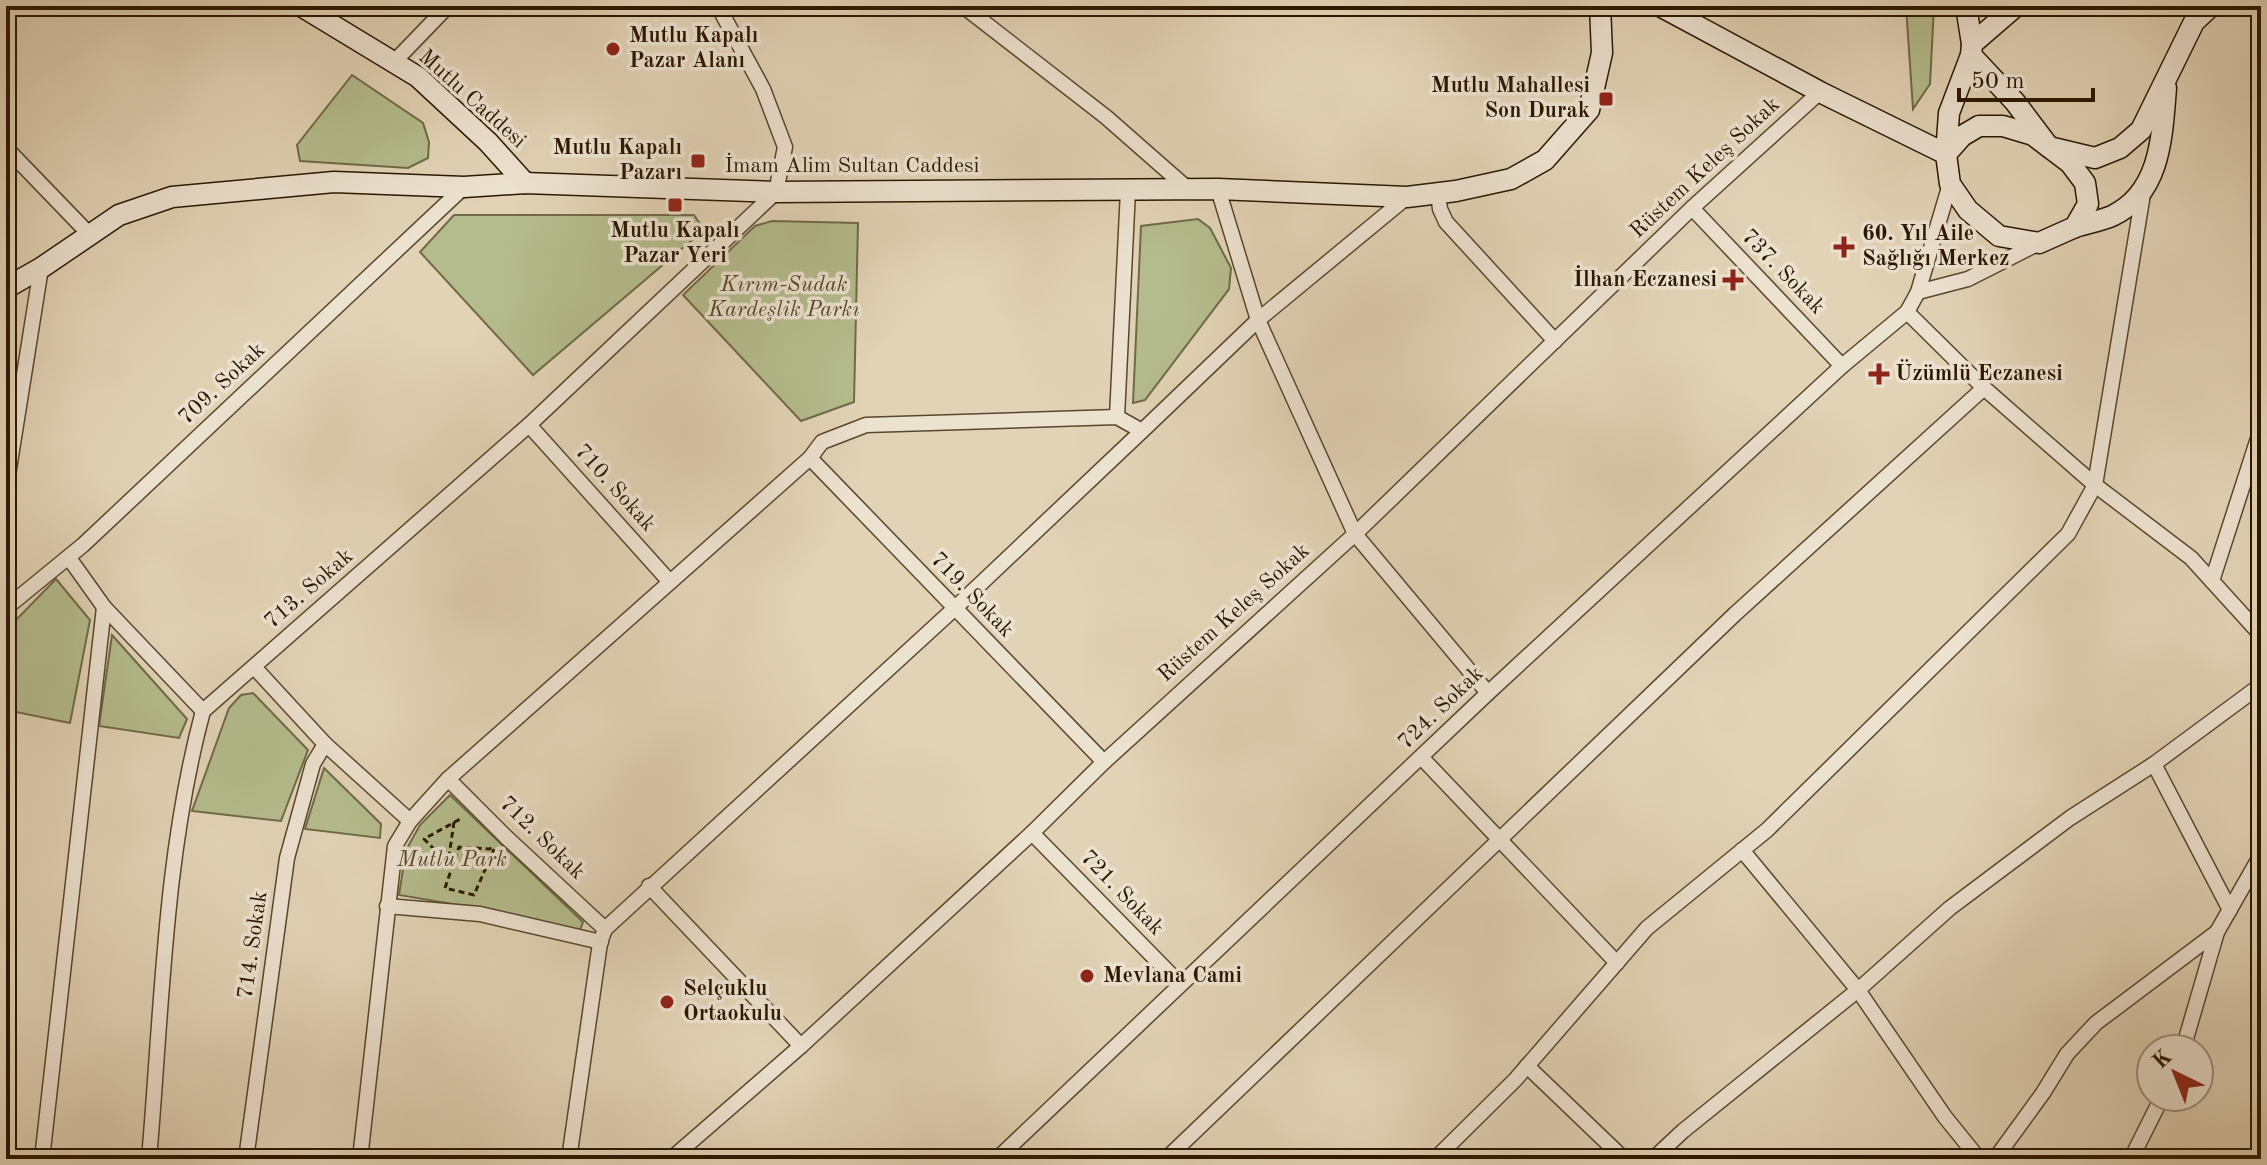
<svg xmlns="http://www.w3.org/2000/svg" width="2267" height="1165" viewBox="0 0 2267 1165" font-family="'Old Standard TT',serif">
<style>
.green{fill:#b4bc8d;stroke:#706a46;stroke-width:2}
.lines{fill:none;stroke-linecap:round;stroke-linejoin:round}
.street-casing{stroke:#59472e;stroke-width:17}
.secondary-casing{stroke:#2b1800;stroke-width:23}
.path{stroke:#2b1800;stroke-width:3;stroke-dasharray:6 4;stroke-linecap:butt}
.street{stroke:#ece2d0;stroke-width:14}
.secondary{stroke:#ece2d0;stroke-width:20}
.poi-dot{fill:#8f2418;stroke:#ece2d0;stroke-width:3}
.labels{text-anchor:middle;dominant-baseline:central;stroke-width:7;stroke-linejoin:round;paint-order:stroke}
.poi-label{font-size:22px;font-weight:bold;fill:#2b1800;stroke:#ece2d0;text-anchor:start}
.street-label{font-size:22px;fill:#2b1800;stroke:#ece2d0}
.park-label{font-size:22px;font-style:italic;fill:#54492a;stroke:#ece2d0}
</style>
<rect width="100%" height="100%" fill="#e2d3b6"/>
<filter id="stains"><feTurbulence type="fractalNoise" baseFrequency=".0025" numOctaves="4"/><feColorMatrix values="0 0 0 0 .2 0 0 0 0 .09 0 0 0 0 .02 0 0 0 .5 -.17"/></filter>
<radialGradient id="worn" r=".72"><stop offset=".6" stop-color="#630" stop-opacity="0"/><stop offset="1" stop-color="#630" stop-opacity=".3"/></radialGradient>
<g class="green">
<path d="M1906,6H1934L1930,84L1913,109Z"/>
<path d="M352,75L423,123L429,142L428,158L408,168L300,161L297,145Z"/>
<path d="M454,215H694L704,230L533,375L420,252Z"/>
<path d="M1198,219L1210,228L1231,268L1229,289L1145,400L1133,403L1141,226Z"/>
<path d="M772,221L858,223L854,402L801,421L683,295L755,226Z"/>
<path d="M56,579L90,620L70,723L6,710V640L12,624Z"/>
<path d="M112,635L187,719L179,738L99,726Z"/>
<path d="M253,693L308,750L281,821L192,811L229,708L241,695Z"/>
<path d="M324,768L381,824L380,838L305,829Z"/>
<path d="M450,795L583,922L579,933L488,910L399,895L406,850L420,825Z"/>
</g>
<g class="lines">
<defs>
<g id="street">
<path d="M963,6L1106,117L1188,189"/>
<path d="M394,62L448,6"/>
<path d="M6,148L90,235"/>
<path d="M1218,189L1258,320L1355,534L1488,693"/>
<path d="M1438,193L1440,209L1446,222L1555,341"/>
<path d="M1692,208L1842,366"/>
<path d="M1918,292L1968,279L2039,243"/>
<path d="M1984,388L2095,485L2191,558L2261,635"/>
<path d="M1117,417L1128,190"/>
<path d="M529,425L670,582"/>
<path d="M810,458L1104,762"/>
<path d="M6,488L41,268"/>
<path d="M69,558L104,607L203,711"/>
<path d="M2212,581L2261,429"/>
<path d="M6,608L83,545L464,187"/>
<path d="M254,667L325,744L410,821"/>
<path d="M1422,758L1617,963"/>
<path d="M2154,764L2230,910"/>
<path d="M448,779L507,838L605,929"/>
<path d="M1032,833L1180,984"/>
<path d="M649,886L801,1046"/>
<path d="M387,906L480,914L601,942"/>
<path d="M2183,1049L2217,932L2261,855"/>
<path d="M1527,1066L1624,1159"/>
<path d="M42,1159L104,607"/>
<path d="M149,1159C162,1009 164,856 203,711L529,425L776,192L785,147L763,89L718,6"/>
<path d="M246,1159L287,858L313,764L325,744"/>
<path d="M360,1159L395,846L410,821L448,779L810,458L822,442L866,425L1117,417L1142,431L1258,320L1407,197"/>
<path d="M569,1159L600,943L605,929L955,608L1142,431"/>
<path d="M671,1159L801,1046L1032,833L1104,762L1355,534L1692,208L1820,92"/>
<path d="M997,1159L1488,693L1842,366L1907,312L1918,292L1950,184"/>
<path d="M1166,1159L1735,614L1984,388L1907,312"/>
<path d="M1435,1159L1515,1080L1647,928L1767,830L2068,534L2095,485L2144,188"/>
<path d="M1653,1159L1683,1131L1858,990L1742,850"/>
<path d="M1979,1159L1945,1117L1858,990L1950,908L2070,818L2154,764L2261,685"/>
<path d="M1995,1159L2043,1093L2067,1054L2096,1023L2217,932"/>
<path d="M2131,1159L2162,1097"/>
</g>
<g id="secondary">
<path d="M301,6L418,77L488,142L525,183"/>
<path d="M1660,6L1820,92L1946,154"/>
<path d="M1972,44L2016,6"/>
<path d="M1971,55L2015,102L2049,147L2095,158L2120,148L2141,130L2194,22L2211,6"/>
<path d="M1946,154L1962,136L1979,126H2003L2033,135L2070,163L2085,183L2088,204L2075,227L2039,243L1999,236L1968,210L1950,184L1946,154L1949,113L1971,55L1972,44L1966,6"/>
<path d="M2075,227C2087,223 2101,221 2112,216C2161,193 2162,136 2166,88"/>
<path d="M6,288L41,268L119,215L172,197L334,182L464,187L525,183L776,192L1218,189L1407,197L1456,191L1511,179L1545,160L1589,110L1602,53L1600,6"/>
</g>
</defs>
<use href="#street" class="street-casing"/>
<use href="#secondary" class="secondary-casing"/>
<g class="path">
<path d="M454,822L448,863L424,839L462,818"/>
<path d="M494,849L474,895L445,888L459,847L489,849L494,847"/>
</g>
<use href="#street" class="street"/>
<use href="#secondary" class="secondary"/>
</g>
<g class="poi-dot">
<circle cx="613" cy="49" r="8"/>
<rect x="1598" y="91" width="16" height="16" rx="4"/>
<rect x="690" y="153" width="16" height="16" rx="4"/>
<rect x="667" y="197" width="16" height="16" rx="4"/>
<path d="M1840 235h8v8h8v8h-8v8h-8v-8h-8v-8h8z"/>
<path d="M1729 268h8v8h8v8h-8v8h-8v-8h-8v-8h8z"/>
<path d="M1875 362h8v8h8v8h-8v8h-8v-8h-8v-8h8z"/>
<circle cx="1087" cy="976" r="8"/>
<circle cx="667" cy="1002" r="8"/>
</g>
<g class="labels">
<g class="poi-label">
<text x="629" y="36">Mutlu Kapalı<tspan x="629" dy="25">Pazar Alanı</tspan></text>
<text x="1590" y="86" text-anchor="end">Mutlu Mahallesi<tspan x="1590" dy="25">Son Durak</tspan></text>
<text x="682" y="148" text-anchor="end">Mutlu Kapalı<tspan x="682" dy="25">Pazarı</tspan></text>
<text x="675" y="231" text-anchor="middle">Mutlu Kapalı<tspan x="675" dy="25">Pazar Yeri</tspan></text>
<text x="1862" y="234">60. Yıl Aile<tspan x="1862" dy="25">Sağlığı Merkez</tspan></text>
<text x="1717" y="280" text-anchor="end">İlhan Eczanesi</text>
<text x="1895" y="374">Üzümlü Eczanesi</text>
<text x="1103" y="976">Mevlana Cami</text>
<text x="683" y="989">Selçuklu<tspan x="683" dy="25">Ortaokulu</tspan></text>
</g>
<g class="street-label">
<text transform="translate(472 99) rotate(42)">Mutlu Caddesi</text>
<text x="852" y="166">İmam Alim Sultan Caddesi</text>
<text transform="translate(1705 168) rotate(-43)">Rüstem Keleş Sokak</text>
<text transform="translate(1783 272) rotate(46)">737. Sokak</text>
<text transform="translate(222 384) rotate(-43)">709. Sokak</text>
<text transform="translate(615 488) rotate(48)">710. Sokak</text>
<text transform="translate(309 589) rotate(-41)">713. Sokak</text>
<text transform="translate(972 595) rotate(46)">719. Sokak</text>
<text transform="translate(1234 613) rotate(-42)">Rüstem Keleş Sokak</text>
<text transform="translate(1441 708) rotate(-44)">724. Sokak</text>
<text transform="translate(542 838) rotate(44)">712. Sokak</text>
<text transform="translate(1122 893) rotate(46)">721. Sokak</text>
<text transform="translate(253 945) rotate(-82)">714. Sokak</text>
</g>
<g class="park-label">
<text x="784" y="285">Kırım-Sudak<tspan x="784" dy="25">Kardeşlik Parkı</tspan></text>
<text x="452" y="860">Mutlu Park</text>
</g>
</g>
<rect width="2267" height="1165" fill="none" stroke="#e2d3b6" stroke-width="32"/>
<rect x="8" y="8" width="2251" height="1149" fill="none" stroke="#2b1800" stroke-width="4"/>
<rect x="16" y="16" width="2235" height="1133" fill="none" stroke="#2b1800" stroke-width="2"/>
<g transform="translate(2175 1073) rotate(317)"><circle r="38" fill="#ece2d0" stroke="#9f917d" stroke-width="2"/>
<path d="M0-6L14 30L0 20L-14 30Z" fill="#8f2418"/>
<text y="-12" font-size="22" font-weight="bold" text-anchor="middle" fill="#2b1800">K</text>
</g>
<path d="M1959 88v12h134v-12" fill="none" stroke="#2b1800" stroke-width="4"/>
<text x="1971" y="88" font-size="24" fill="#2b1800" stroke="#ece2d0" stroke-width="6" paint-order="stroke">50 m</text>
<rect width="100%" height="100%" filter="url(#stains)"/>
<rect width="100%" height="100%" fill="url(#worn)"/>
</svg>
